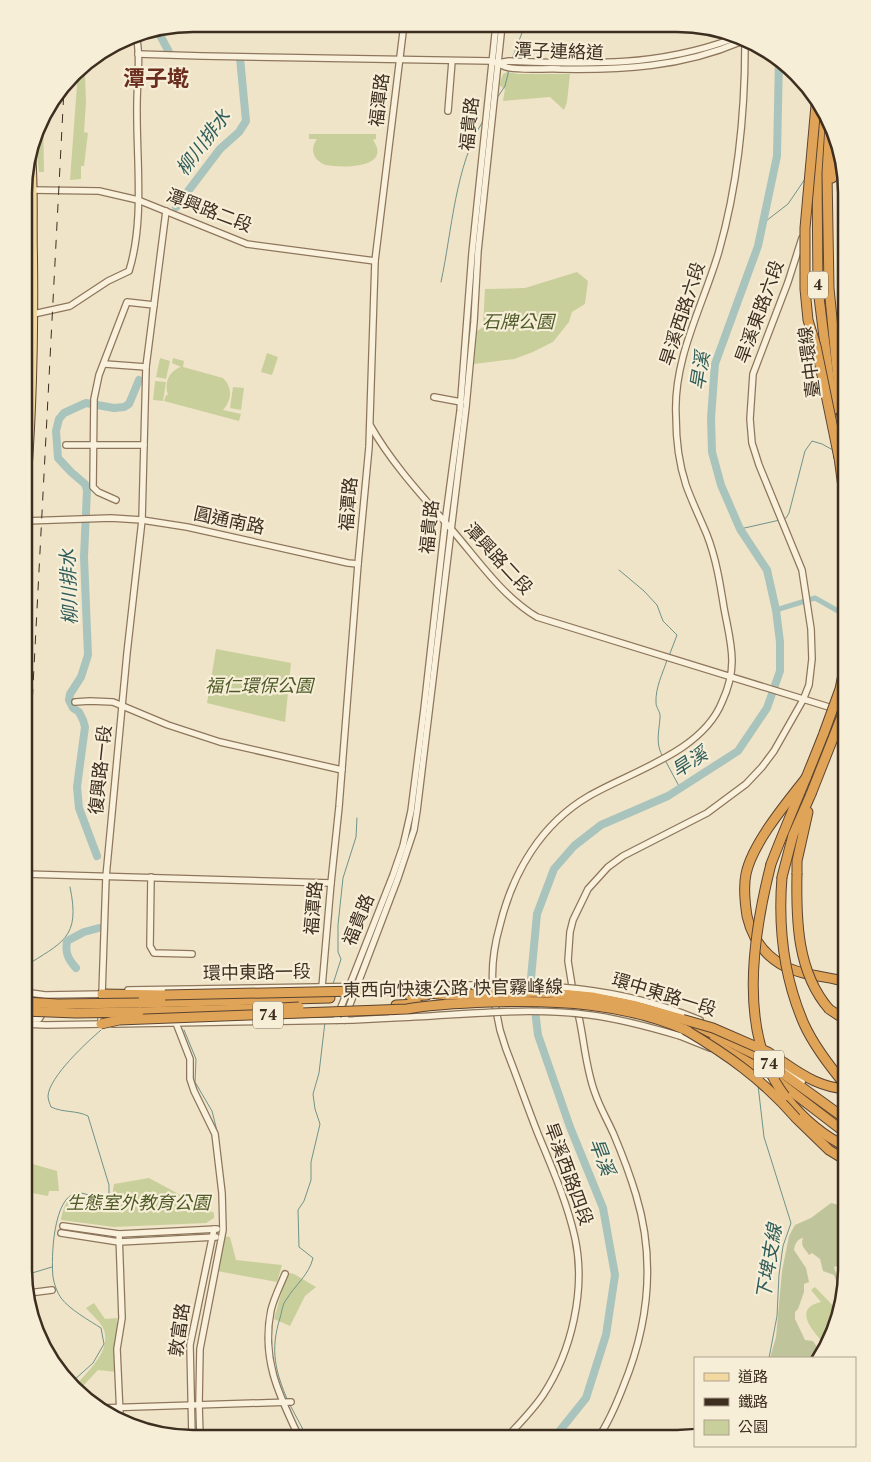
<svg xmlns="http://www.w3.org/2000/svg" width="871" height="1462" viewBox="0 0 871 1462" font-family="Spectral,'Noto Sans TC',serif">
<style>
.green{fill:#c9cf9b}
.cemetery{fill:#bfc49a}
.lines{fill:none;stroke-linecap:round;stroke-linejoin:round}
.stream{stroke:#6f938a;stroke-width:1}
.canal{stroke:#a9c4bc;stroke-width:5}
.river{stroke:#a9c4bc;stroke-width:8}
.minor-casing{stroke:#8d765c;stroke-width:8}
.major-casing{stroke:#5b4430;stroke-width:10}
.highway-casing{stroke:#5b4430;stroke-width:11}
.minor{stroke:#faf1dc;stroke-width:5.5}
.major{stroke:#f3d9a0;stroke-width:8}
.highway{stroke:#e0a458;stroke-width:9}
.rail{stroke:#3d2e20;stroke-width:1;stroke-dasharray:9 9;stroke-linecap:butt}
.minor-bridge-casing{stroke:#8d765c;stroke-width:8;stroke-linecap:butt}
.highway-bridge-casing{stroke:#5b4430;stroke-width:11;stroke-linecap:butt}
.minor-bridge{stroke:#faf1dc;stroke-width:5.5}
.highway-bridge{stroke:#e0a458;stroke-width:9}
.labels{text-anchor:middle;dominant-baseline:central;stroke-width:4.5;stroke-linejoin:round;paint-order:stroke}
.shield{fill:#f7eed8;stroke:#756857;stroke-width:1}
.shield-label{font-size:16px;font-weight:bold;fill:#3d2e20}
.street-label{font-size:18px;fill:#3d2e20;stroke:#f7eed8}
.park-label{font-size:18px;font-style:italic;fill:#4d5a26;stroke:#f7eed8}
.water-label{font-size:19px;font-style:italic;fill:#2f5d5a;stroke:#f7eed8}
.district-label{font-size:22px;font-weight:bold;fill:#6b2e1e;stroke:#f7eed8}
.rim{fill:none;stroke:#3d2e20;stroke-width:2.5}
</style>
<rect width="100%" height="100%" fill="#f0e4c8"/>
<g class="green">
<path d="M87,63L88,73L85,74L86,103L84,132L88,133L84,166H81V179L70,180L78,71Z"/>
<path d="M507,72L519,74H570L567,102L564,110L550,97L503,101L505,89L499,85L503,74Z"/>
<path d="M43,116L44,172H39L35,138Z"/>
<path d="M309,134H376V139L373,140C393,169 341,168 326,165C314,161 309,150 317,139H309Z"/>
<path d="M577,272L588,281L585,304L572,312L569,322L553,342L533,352L514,359L474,364L477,331L483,327L485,289L525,288Z"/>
<path d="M267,353L278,357L272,375L261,372Z"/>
<path d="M160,358L170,361L166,379L156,377Z"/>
<path d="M173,358L184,361L183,367L223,378C233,388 232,400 223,410L241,414L239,421L164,401L166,395H168C164,382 169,371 181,367L172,363Z"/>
<path d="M155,381L166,382L163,401L153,400Z"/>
<path d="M233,387L244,388L241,410L230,408Z"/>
<path d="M216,649L291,663L285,722L207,703Z"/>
<path d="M24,1133L30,1135L29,1163L57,1171L59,1191H49L48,1196L27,1192L24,1243Z"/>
<path d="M149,1178L214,1213V1218L206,1223L114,1227L61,1220C62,1212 67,1195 78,1195C81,1195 83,1197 86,1198C96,1201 103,1202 112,1196L114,1184Z"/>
<path d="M224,1236L230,1237L236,1260L282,1265L277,1282L217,1271Z"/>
<path d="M290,1273L294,1274L316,1287L305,1296L290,1326L274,1319L286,1276Z"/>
<path d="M815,1287L839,1312L834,1333L827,1347C816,1334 790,1309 821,1302L811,1290Z"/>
<path d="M94,1303L105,1319L117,1318L116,1372L98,1370L83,1386L82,1393L76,1385C89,1370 111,1351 104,1330C101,1322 91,1314 86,1308Z"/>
</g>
<path class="cemetery" d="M847,1200V1207L841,1215L846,1263L834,1267L839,1283L846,1282L845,1286L838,1285L834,1275L823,1271L820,1259L812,1253L809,1255C805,1248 800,1247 803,1238C797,1239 795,1244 794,1250L806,1268L809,1282L804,1284V1292L798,1309L795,1312V1319L805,1340L813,1341L818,1349L816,1358H770L776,1337L782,1271L789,1236L795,1225L811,1218L831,1203L839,1205Z"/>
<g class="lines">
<g class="stream">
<path d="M512,59L525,25"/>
<path d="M497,98L505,86L509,70"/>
<path d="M762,224L788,204L805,179"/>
<path d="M441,282C452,231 455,166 483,121"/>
<path d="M783,519L786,518L789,513L805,451L812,441L822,444L833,450"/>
<path d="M740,529L780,520"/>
<path d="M619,570L644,591L657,605L663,621L677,635L669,656"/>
<path d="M663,757C655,744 659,732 660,718C661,712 656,708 656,703C655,688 663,673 667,660"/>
<path d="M665,760L680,788"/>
<path d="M24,967C62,942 81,939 70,887"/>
<path d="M333,984L341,959L338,952V925L343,878L356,837L357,818"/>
<path d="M184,1030L196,1059L195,1082L212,1111L217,1131"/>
<path d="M758,1085L764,1137L791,1223L783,1246L779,1275L777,1316L769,1358"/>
<path d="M26,1278L32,1273L52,1267"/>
<path d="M73,1381L93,1363L104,1344L101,1328C90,1321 69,1309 61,1298C57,1292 54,1284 53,1277C51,1258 53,1196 77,1193C83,1192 93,1197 99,1199L109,1194V1185L88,1116C76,1110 64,1113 51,1107C50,1104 48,1100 48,1096C49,1077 87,1042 101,1030"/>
<path d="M288,1401C275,1371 270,1350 280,1318C282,1312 282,1305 286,1300C295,1285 309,1275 313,1258L299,1247L298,1210L304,1201L311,1180V1162L320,1124L315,1109L313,1094L319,1073L325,1022"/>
<path d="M290,1405L307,1437"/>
</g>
<path class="canal" d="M776,610L815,598L847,616"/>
<g class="river">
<path d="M161,30V37L169,52"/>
<path d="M176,207L220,149L239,132L246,121L240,58"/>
<path d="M97,856L79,808L77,787L85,727L83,720L79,712L73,708L69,700L70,694L81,677L88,655L84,557L87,490L85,484L71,472L58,458L56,431L59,419L64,413L86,403L114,408L124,407L129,404L139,380"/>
<path d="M76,968C68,959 65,953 67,941L84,932L99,928"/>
<path d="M554,1438L586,1398L606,1335L615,1275L603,1208L570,1127L538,1035L531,978L537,914L554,869L574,846L601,825L668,796L738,751L767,708L780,671V642L776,610L767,570L740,529L721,485L712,452L711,418L715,364L758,246L777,156L779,58"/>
</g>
<defs>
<g id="minor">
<path d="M138,54L202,56L492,61C497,63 501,65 506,67C518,71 546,68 560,69C622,70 682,67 740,42"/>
<path d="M498,63L509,61C589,64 656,67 732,39"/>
<path d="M448,111L452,61"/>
<path d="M31,190L99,191L138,200L247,244L375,261"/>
<path d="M29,315L70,306L108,281L129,271C145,220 136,158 137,104C137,81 141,57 136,35"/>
<path d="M105,364L146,367"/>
<path d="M434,397L461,402"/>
<path d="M370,425C392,464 423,497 452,530C478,560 502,596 537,617L845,712"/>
<path d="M66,445H144"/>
<path d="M116,500L98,492L93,487L94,399L99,375L127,302L154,305"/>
<path d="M25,521L111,518L142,520L187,527L348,563L358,564"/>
<path d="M75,702L90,701L113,702L168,725L220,742L342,770"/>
<path d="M24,874L331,883"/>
<path d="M151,877L150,946L154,953L192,954"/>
<path d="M322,987L331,883L339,807L358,564L369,447L375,261L404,24"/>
<path d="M493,988C491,966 494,946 500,925C513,872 541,824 589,796C632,771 702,752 722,702C728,689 732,674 732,661C732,643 727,625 724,608C720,583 716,558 707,535C700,518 692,502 686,485C679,464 676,439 676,416C673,358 703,306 719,251C738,184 745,114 745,44"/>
<path d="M128,990L377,986"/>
<path d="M24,992L45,995L105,994"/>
<path d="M573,992L568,961L570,932L573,920L588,889L608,867L623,856L707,813L746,784L762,767L774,751L803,700L809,685L812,659L811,629L802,570L759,465L752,443L750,419L753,374L788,282L802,238"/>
<path d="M494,1000L500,1030L506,1049C517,1077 527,1106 538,1134C552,1168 567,1202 575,1238C586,1289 572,1351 543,1395C533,1410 519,1424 506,1438"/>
<path d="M575,1001C584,1031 584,1064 595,1093C600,1108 608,1121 614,1135C622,1154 630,1175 636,1195C656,1261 649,1324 623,1387C616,1405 609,1422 598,1438"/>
<path d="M682,1013L700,1020"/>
<path d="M24,1019H39L41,1016L40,1009"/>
<path d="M336,1020L393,875L403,846L411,811L424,709L445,523L460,411L472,253L496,25"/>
<path d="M344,1020L398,878L414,830L417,811L466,407L474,322L478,251L502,25"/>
<path d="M176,1023L190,1059V1079L194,1091L215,1134L222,1193L223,1230L200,1349L199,1404L200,1437"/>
<path d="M24,1024L46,1025L104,1024"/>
<path d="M101,1024L106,877L127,653L142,520L146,367L166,211"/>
<path d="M113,1024L353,1020L391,1018"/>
<path d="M680,1036L710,1048"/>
<path d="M773,1060L802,1082"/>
<path d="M747,1067L777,1086"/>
<path d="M63,1226L119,1234L217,1229"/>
<path d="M61,1233L119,1242L216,1237"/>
<path d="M119,1234L122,1318L117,1349L120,1415"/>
<path d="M285,1274C280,1286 274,1298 271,1310C261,1359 279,1395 299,1437"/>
<path d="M29,1293L52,1290"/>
<path d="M102,1408L291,1402"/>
<path d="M192,1437L190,1345L214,1229"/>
</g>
<g id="major">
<path d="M25,352L27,219L25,173"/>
<path d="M25,502C32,420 34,338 33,257C32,222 34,188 31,154"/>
</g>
<g id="highway">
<path d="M821,111L817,173L818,289L833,410"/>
<path d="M830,123L827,173L829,288L841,410L847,454"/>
<path d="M832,178L837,144"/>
<path d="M838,450L847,517"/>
<path d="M806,778C787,802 752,844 746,874C743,888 745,903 747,916C752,938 764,955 784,966C803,976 827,976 847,982"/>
<path d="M771,864C788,820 807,777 824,733"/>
<path d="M797,873V861L808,812"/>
<path d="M782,877L793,835L811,794"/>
<path d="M102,994L165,995"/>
<path d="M410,996L427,995"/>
<path d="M139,1003L330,998"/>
<path d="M396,1005L418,1004"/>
<path d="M829,1009L847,1021"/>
<path d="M139,1012L280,1008"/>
<path d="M697,1026L760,1057L847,1120"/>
<path d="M711,1042L766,1072L847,1134"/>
<path d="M786,1064C805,1077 823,1088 847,1089"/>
<path d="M785,1096C801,1116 823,1136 847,1147"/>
<path d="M796,1118L829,1150L847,1161"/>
</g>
</defs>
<use href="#minor" class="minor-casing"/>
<use href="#major" class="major-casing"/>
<use href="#highway" class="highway-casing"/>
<use href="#minor" class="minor"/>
<use href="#major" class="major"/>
<use href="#highway" class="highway"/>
<path class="rail" d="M24,860L64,89"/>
<defs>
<g id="minor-bridge">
<path d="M402,986C500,985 588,978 682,1013"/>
<path d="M391,1018C457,1016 524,1006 590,1015C621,1019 650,1027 680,1036"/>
</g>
<g id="highway-bridge">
<path d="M816,105L805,228V289L808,320L816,346L839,458"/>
<path d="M824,733L840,689L847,656"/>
<path d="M811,794L847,703"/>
<path d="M771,864C753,935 737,1034 785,1096"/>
<path d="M797,873C796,920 797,972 829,1009"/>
<path d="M782,877C778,927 784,978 804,1024C814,1046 831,1068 847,1087"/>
<path d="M165,995L404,990L447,995L539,992L592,997L636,1006L713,1028L768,1052L786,1064"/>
<path d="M24,1002L58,1004L139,1003"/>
<path d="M280,1008L299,1007"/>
<path d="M24,1011L76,1013L139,1012"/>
<path d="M101,1024L119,1020L407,1009C435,1004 461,1003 490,1002C556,1000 626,1003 688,1031"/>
<path d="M684,1029C728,1055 762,1079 796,1118"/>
</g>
</defs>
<use href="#minor-bridge" class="minor-bridge-casing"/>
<use href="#highway-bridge" class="highway-bridge-casing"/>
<use href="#minor-bridge" class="minor-bridge"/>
<use href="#highway-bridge" class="highway-bridge"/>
</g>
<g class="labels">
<g class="shield">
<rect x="808" y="271.5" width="20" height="27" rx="4"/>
<rect x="253" y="1001.5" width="30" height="27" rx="4"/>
<rect x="754" y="1050.5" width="30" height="27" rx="4"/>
</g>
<g class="shield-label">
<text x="818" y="285">4</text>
<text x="268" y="1015">74</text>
<text x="769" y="1064">74</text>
</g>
<g class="street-label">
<text transform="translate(559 52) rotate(2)">潭子連絡道</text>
<text transform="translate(380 100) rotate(-83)">福潭路</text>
<text transform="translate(470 124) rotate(-84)">福貴路</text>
<text transform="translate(209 211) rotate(21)">潭興路二段</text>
<text transform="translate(760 312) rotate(-70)">旱溪東路六段</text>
<text transform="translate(683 314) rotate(-72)">旱溪西路六段</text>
<text transform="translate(810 362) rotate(-97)">臺中環線</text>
<text transform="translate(349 504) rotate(-85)">福潭路</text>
<text transform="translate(229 521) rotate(12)">圓通南路</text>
<text transform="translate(430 527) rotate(-84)">福貴路</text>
<text transform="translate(498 559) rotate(47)">潭興路二段</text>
<text transform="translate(101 770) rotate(-84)">復興路一段</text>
<text transform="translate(314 908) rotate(-85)">福潭路</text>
<text transform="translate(359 920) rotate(-68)">福貴路</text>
<text transform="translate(257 973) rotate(-1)">環中東路一段</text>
<text transform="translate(453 989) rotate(-1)">東西向快速公路 快官霧峰線</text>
<text transform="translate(664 995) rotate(17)">環中東路一段</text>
<text transform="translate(568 1174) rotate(70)">旱溪西路四段</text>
<text transform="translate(180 1330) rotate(-82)">敦富路</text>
</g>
<g class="park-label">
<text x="518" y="322">石牌公園</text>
<text x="259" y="686">福仁環保公園</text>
<text x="138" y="1203">生態室外教育公園</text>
</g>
<g class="water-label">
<text transform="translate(204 143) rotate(-53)">柳川排水</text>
<text transform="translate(701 371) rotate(-81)">旱溪</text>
<text transform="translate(70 587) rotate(-92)">柳川排水</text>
<text transform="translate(690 763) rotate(-33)">旱溪</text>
<text transform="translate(601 1157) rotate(69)">旱溪</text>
<text transform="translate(770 1262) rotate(-81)">下埤支線</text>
</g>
<g class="district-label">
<text x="156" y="79">潭子墘</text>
</g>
</g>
<path d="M0 0H871V1462H0ZM193 32H677A161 161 0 0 1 838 193V1269A161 161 0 0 1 677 1430H193A161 161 0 0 1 32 1269V193A161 161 0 0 1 193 32Z" fill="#f7eed8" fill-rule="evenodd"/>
<path class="rim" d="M193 32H677A161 161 0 0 1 838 193V1269A161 161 0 0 1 677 1430H193A161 161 0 0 1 32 1269V193A161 161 0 0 1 193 32Z"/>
<rect x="694" y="1357" width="162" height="90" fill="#f7eed8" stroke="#ada18e"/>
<rect x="704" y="1373" width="25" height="8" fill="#f3d9a0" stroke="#ada18e"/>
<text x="738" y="1382" font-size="15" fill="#3d2e20">道路</text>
<rect x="704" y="1398" width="25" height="8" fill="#3d2e20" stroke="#ada18e"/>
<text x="738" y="1407" font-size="15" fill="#3d2e20">鐵路</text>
<rect x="704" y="1420" width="25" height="15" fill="#c9cf9b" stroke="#ada18e"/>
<text x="738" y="1432" font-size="15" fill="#3d2e20">公園</text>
</svg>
